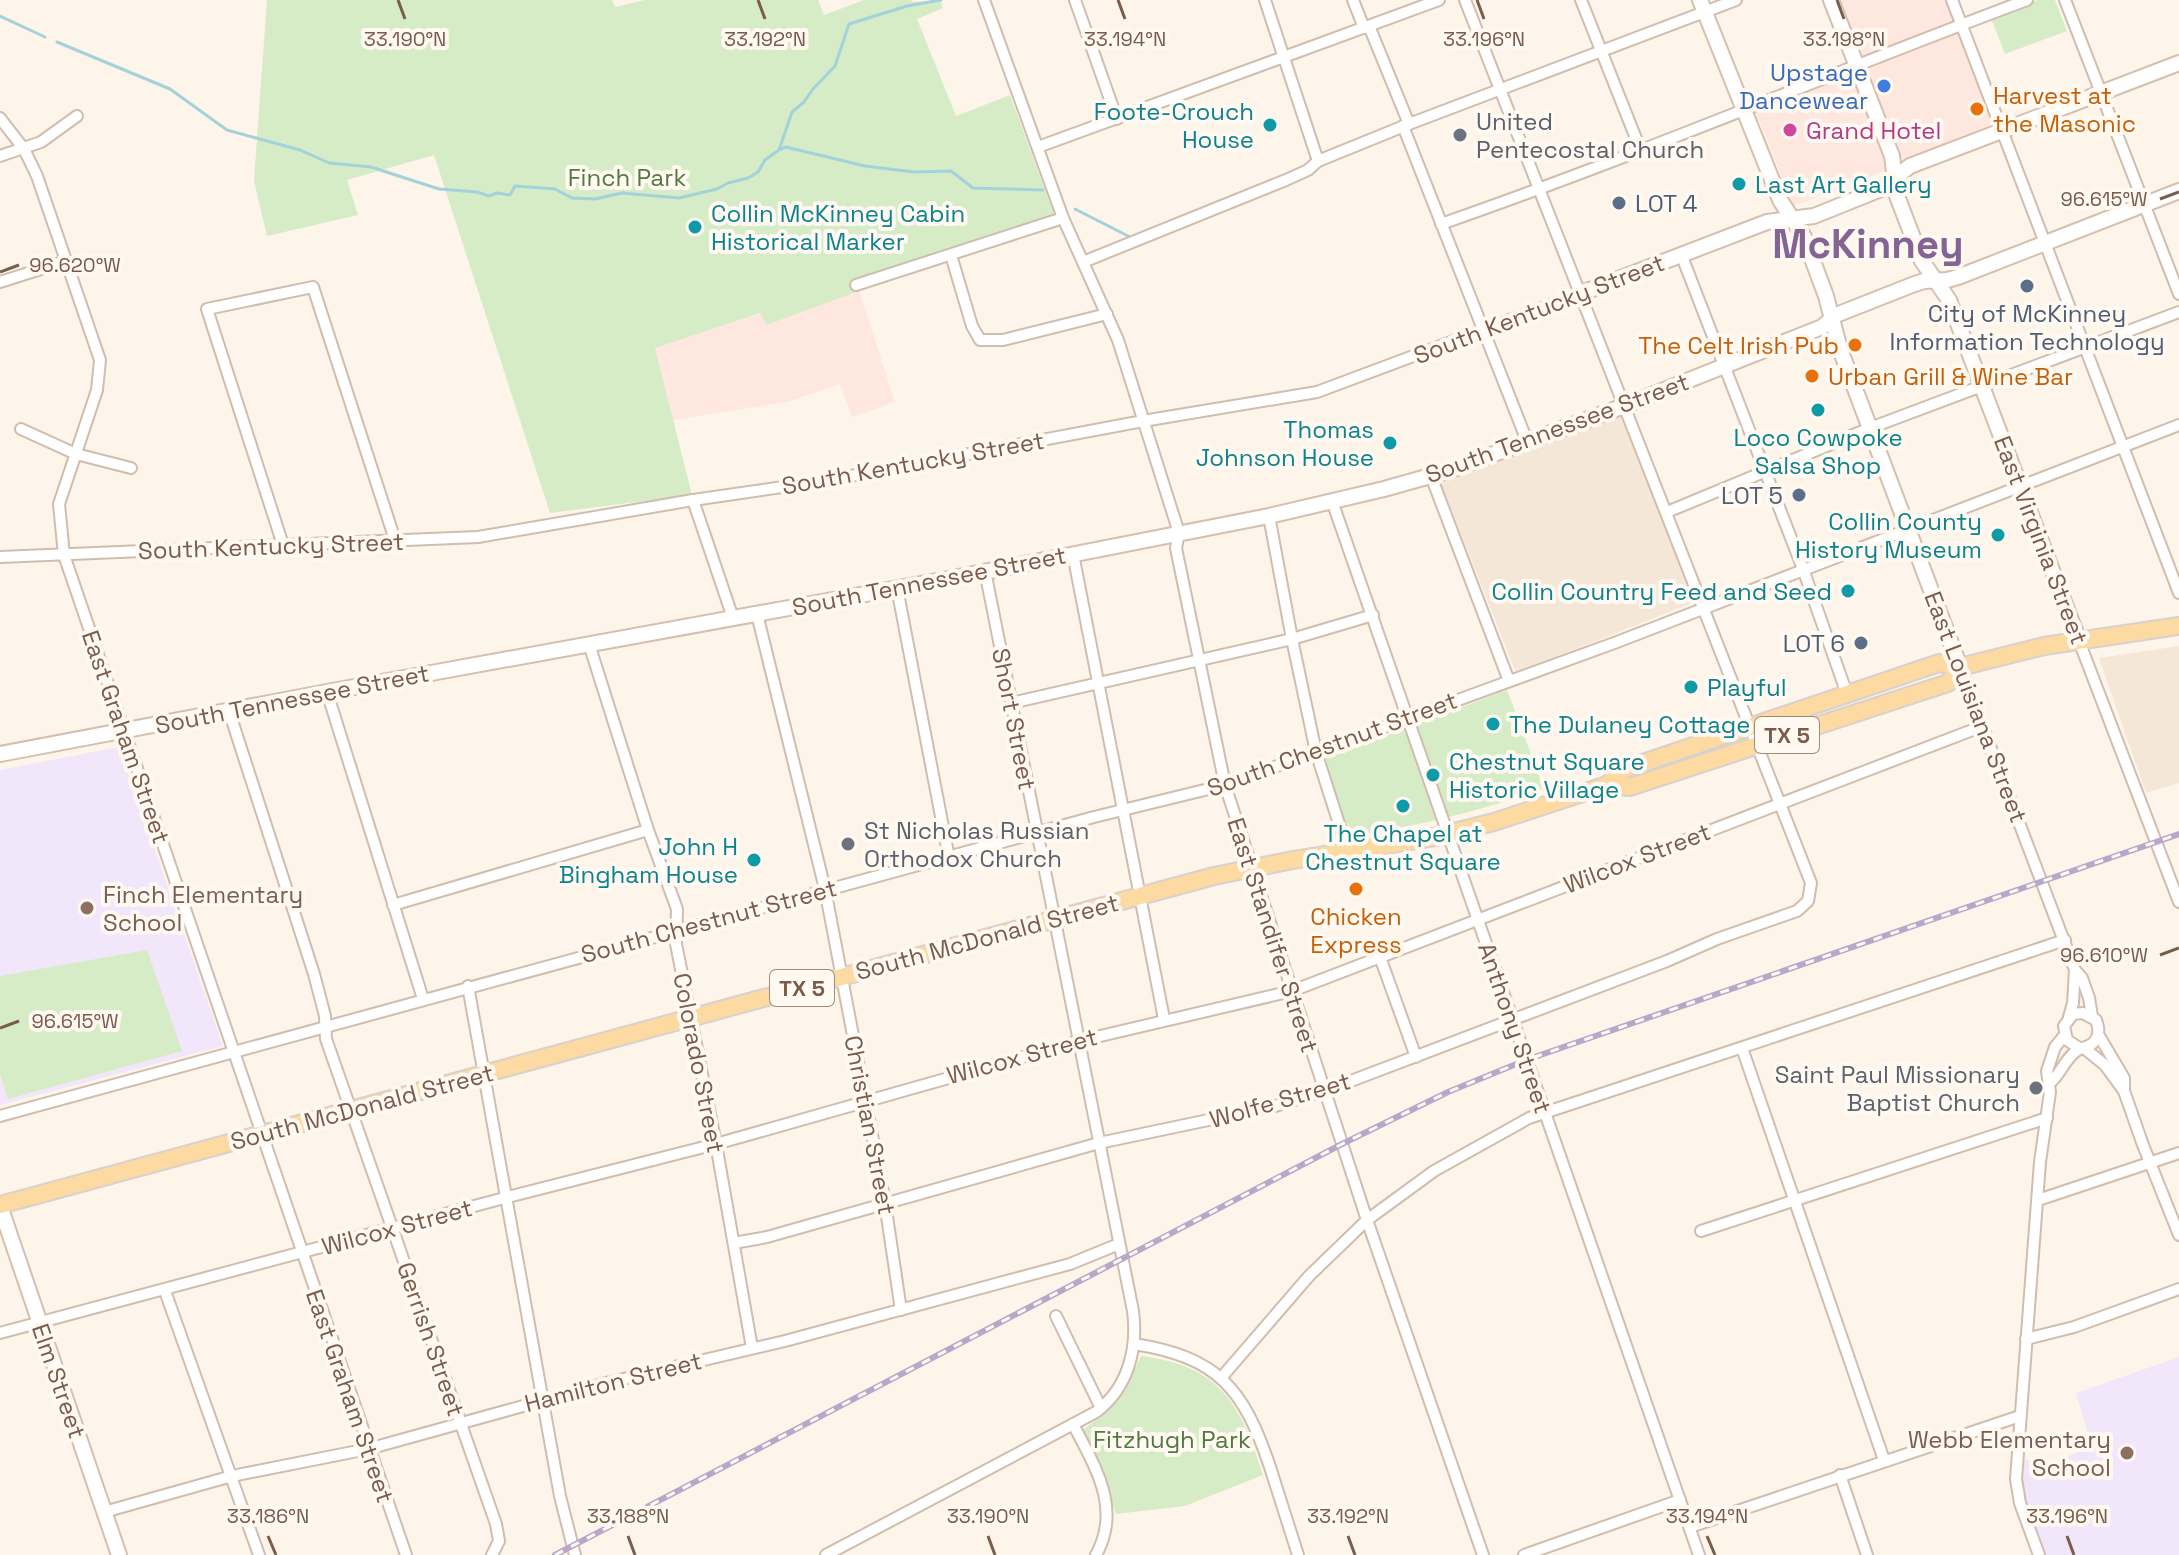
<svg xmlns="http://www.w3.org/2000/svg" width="2179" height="1555" viewBox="0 0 2179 1555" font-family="'Space Grotesk',sans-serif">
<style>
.residential{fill:#f5e7d8}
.commercial{fill:#fde7de}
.education{fill:#f2e6fa}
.green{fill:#d6ecc7}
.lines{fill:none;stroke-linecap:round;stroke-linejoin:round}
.stream{stroke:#a3d2da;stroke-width:3}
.street-casing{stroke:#d0bdae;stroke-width:14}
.secondary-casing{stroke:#d6bfae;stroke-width:18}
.primary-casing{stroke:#d9d1cd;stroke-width:20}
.street{stroke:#fff;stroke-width:10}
.secondary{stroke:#fff;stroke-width:14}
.primary{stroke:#fcdaa2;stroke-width:16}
.rail-casing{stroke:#b9a6c9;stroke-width:6}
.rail{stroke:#fff9f1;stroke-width:3;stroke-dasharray:9;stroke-linecap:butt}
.ticks{fill:none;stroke:#795c4c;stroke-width:3}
.shop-dot{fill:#3f7fe0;stroke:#fff9f1;stroke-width:3}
.food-dot{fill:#e8710a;stroke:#fff9f1;stroke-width:3}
.culture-dot{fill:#0f9aa8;stroke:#fff9f1;stroke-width:3}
.hotel-dot{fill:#d1479c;stroke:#fff9f1;stroke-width:3}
.worship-dot{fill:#6b7280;stroke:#fff9f1;stroke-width:3}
.service-dot{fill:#5c6f8a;stroke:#fff9f1;stroke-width:3}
.education-dot{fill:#8d6e63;stroke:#fff9f1;stroke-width:3}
.labels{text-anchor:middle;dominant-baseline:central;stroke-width:8;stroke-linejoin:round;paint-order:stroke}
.shield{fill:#fff9f1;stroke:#a18b7e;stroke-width:2}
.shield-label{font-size:22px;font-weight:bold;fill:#795c4c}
.shop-label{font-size:24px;fill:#366cbe;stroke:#fff9f1;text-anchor:end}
.food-label{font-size:24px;fill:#c56008;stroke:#fff9f1;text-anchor:start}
.culture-label{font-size:24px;fill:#0d838f;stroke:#fff9f1;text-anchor:end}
.worship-label{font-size:24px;fill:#5b616d;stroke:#fff9f1;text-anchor:start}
.hotel-label{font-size:24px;fill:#b23c85;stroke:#fff9f1;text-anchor:start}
.park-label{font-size:24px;fill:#527a40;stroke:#fff9f1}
.service-label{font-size:24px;fill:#4e5e75;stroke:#fff9f1;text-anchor:end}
.street-label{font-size:24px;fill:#795c4c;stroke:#fff9f1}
.education-label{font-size:24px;fill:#785e54;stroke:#fff9f1;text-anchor:start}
.town-label{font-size:40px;font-weight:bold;fill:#846495;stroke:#fff9f1}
.ticks-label{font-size:20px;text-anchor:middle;fill:#795c4c;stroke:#fff9f1;stroke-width:8;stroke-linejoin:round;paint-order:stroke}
</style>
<rect width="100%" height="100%" fill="#fdf5ea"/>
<g class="residential">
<path d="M1620,415L1694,602L1516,673L1441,483Z"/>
<path d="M2179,646V783L2146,793L2099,658Z"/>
</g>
<g class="commercial">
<path d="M1840,0H1947L1997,128L1794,206L1755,111L1867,67Z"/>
<path d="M859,291L895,402L852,417L840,384L787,402L673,420L654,348L761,313L766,324Z"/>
</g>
<g class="education">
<path d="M119,747L223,1046L0,1105V770Z"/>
<path d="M2179,1357V1555H2045L2023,1494L2022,1460L2049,1463L2092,1447L2076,1393Z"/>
</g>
<g class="green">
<path d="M267,0H612L615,7L644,0H818L824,15L864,0H911L913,2L940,0L943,8L917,19L956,116L1010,95L1055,217L855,282L859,291L766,325L760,313L655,348L692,495L550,513L434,155L347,180L358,215L267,236L254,181Z"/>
<path d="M2038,0H2055L2067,31L2005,54L1991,18Z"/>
<path d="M1507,690L1544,789C1479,811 1416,827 1348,836L1322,760Z"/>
<path d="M147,950L182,1051L8,1099L0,1074V976Z"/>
<path d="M1141,1356C1221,1366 1241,1405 1263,1475L1185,1506L1116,1514L1101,1468L1083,1430L1109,1410L1129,1381Z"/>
</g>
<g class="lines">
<g class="stream">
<path d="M0,16L45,37"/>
<path d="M57,42L170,89L227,130L300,150L329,163L371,167L439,189L477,192L489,196L497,193L510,195L515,186L555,189L572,198L595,199L622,193L679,198L717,189L728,183L748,178L758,172L765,160L779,150L792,112L804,102L813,89L835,66L849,24L907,6L941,0"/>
<path d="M781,149L786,147L865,166L914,172L951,171L973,188L1043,190"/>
<path d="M1075,209L1130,237"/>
</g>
<defs>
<g id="street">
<path d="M984,0L1063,218L1118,340L1179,533L1176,548L1225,785L1367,1220L1483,1555"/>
<path d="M1075,0L1117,119"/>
<path d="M1265,0L1318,161"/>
<path d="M1353,0L1364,28"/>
<path d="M1581,0L1641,151"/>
<path d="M1952,0L2179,593"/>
<path d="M2065,0L2179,294"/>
<path d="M1369,26L1409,124"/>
<path d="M0,118L24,149L37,176L100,360L97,390L59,504L64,555L406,1555"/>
<path d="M1403,126L1527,441"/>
<path d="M1038,147L1439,0"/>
<path d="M0,156L41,142L77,116"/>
<path d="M1441,224C1639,155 1831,73 2027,0"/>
<path d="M1681,254L1803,569L1847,694"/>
<path d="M951,255L972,326L980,340H1003L1107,314"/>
<path d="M1083,262L1286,180L1308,170L1318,161L1409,124L1736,0"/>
<path d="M0,282L66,261"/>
<path d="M856,285L1063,218"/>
<path d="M21,429L76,454L131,468"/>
<path d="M1431,476L1509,681"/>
<path d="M693,500L733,618"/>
<path d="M1332,501L1699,1555"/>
<path d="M1667,512L1870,428L2179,312"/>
<path d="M1269,516L1292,639L1316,752L1348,852"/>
<path d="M283,545L207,309L313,287L395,540"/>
<path d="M1073,554L1164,1019"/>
<path d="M0,557L478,537L693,500L824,481L1143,421L1317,392L1582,293"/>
<path d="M897,588L949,858"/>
<path d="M757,614L825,889L885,1203L901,1310"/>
<path d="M2079,641L2179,902"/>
<path d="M589,644L648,830L677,909L676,944L716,1144L752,1348"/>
<path d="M1960,667L2075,970L2082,978L2089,998L2092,1016"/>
<path d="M327,692L423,999"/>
<path d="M1011,703L1292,639L1373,615"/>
<path d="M229,711L314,974L325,1016L326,1039L496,1524L499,1541L492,1555"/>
<path d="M393,905L648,830"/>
<path d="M1380,957L1416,1057"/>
<path d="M468,986L560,1496L575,1555"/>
<path d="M2069,1017L2073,1003L2075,970"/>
<path d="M2098,1034L2124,1078V1091L2143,1145L2179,1235"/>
<path d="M1742,1048L1884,1460"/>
<path d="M2084,1048L2105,1065L2124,1091"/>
<path d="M2051,1082C2061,1073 2064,1061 2075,1052C2082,1046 2092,1048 2096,1039C2100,1032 2098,1026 2096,1020L2083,1013L2073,1014L2064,1026L2067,1040L2079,1048"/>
<path d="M0,1116L1094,817L1225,785L1617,642L2179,425"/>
<path d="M2038,1200L2179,1153"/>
<path d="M1701,1231L2047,1118"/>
<path d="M734,1243L767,1237L1099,1143L1275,1106L1335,1087L1667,961L1717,939L1797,911L1808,901L1811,883L1465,0"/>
<path d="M165,1291L259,1555"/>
<path d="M1056,1316L1101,1408"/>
<path d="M0,1333L508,1197L716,1144L1079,1041L1292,991L1983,726"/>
<path d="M2026,1339L2074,1327L2179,1289"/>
<path d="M1134,1344C1218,1357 1244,1389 1270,1467C1279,1496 1289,1526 1298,1555"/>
<path d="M1221,1378L1309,1276L1367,1220L1434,1171L1529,1118L2065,940"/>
<path d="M1073,1424C1095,1467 1122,1508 1096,1555"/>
<path d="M1840,1475L1867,1555"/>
<path d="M104,1512L232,1476L368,1449L606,1383L785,1341L1070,1264L1119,1244"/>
<path d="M1690,1527L2020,1416"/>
<path d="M826,1555L1096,1412C1128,1388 1138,1349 1133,1311L985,571"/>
<path d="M1524,1555L1680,1500"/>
<path d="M2039,1555L2020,1503L2016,1479L2040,1162L2050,1092L2047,1071L2055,1047L2064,1036"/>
</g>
<g id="secondary">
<path d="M1700,0L1780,200L1804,237L1826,296L1840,349L1960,667"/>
<path d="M1831,0L1892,156L1897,196L1922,261L1949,300L2079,641"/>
<path d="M1582,293L1767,222L1814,216L1896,183L1901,173L1910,166L2179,63"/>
<path d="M0,754L327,692L948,579L1269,516L1384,489L1448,471L1624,406L1812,331L1822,327L1836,315L1912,285L1924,281L1947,280L1958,277L2179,191"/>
<path d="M0,1206L119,1555"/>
</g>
<g id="primary">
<path d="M1607,785L1625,769L1939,663L1960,667L2044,646L2179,626"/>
<path d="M0,1205L1214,876L1293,860L1430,838L1494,822L1607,785L1630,787L1948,683L1960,667"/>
</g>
</defs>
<use href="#street" class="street-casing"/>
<use href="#secondary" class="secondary-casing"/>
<use href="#primary" class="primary-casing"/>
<use href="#street" class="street"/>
<use href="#secondary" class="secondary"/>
<use href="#primary" class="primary"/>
<defs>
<path id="rail" d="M555,1555L1342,1144L1448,1092L1526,1060L2179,834"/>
</defs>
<use href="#rail" class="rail-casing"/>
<use href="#rail" class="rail"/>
</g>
<path class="ticks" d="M398,0L405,19M758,0L765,19M1118,0L1125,19M1477,0L1484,19M1837,0L1844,19M2160,199L2179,192M0,272L19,265M2160,955L2179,948M0,1028L19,1021M268,1536L276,1555M628,1536L635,1555M988,1536L995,1555M1348,1536L1355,1555M1707,1536L1715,1555M2067,1536L2074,1555"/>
<circle class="shop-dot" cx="1884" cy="86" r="8"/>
<g class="food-dot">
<circle cx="1977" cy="109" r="8"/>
<circle cx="1855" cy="345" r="8"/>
<circle cx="1812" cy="376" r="8"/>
<circle cx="1356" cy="889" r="8"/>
</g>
<g class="culture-dot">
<circle cx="1270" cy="125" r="8"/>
<circle cx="1739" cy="184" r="8"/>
<circle cx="695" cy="227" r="8"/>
<circle cx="1818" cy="410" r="8"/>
<circle cx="1390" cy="443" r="8"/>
<circle cx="1998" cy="535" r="8"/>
<circle cx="1848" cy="591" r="8"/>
<circle cx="1691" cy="687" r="8"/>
<circle cx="1493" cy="724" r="8"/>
<circle cx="1433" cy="775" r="8"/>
<circle cx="1403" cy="806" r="8"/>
<circle cx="754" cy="860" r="8"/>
</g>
<circle class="hotel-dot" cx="1790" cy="130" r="8"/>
<g class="worship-dot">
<circle cx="1460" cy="135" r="8"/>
<circle cx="848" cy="844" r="8"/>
<circle cx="2036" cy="1088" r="8"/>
</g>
<g class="service-dot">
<circle cx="1619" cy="203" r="8"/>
<circle cx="2027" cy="286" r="8"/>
<circle cx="1799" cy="495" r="8"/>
<circle cx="1861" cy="643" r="8"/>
</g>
<g class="education-dot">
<circle cx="87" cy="908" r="8"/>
<circle cx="2127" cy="1453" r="8"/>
</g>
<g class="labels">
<g class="shield">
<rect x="1755" y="717" width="64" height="36" rx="6"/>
<rect x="770" y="970" width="64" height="36" rx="6"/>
</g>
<g class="shield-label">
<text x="1787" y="735">TX 5</text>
<text x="802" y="988">TX 5</text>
</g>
<g class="shop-label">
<text x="1868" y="72">Upstage<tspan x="1868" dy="28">Dancewear</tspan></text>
</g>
<g class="food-label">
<text x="1993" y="95">Harvest at<tspan x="1993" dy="28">the Masonic</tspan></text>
<text x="1839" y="345" text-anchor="end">The Celt Irish Pub</text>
<text x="1828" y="376">Urban Grill &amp; Wine Bar</text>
<text x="1356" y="916" text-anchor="middle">Chicken<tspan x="1356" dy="28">Express</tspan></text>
</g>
<g class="culture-label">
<text x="1254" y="111">Foote-Crouch<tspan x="1254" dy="28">House</tspan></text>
<text x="1755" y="184" text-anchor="start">Last Art Gallery</text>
<text x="711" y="213" text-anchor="start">Collin McKinney Cabin<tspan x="711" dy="28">Historical Marker</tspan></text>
<text x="1374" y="429">Thomas<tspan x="1374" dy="28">Johnson House</tspan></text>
<text x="1818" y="437" text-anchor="middle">Loco Cowpoke<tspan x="1818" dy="28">Salsa Shop</tspan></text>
<text x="1982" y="521">Collin County<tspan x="1982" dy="28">History Museum</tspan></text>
<text x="1832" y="591">Collin Country Feed and Seed</text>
<text x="1707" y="687" text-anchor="start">Playful</text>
<text x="1509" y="724" text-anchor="start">The Dulaney Cottage</text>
<text x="1449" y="761" text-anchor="start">Chestnut Square<tspan x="1449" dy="28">Historic Village</tspan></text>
<text x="1403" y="833" text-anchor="middle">The Chapel at<tspan x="1403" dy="28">Chestnut Square</tspan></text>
<text x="738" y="846">John H<tspan x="738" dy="28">Bingham House</tspan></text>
</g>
<g class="worship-label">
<text x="1476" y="121">United<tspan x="1476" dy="28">Pentecostal Church</tspan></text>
<text x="864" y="830">St Nicholas Russian<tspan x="864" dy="28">Orthodox Church</tspan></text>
<text x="2020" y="1074" text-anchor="end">Saint Paul Missionary<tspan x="2020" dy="28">Baptist Church</tspan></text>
</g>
<g class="hotel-label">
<text x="1806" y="130">Grand Hotel</text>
</g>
<g class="park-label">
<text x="627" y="177">Finch Park</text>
<text x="1172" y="1439">Fitzhugh Park</text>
</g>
<g class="service-label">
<text x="1635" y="203" text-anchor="start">LOT 4</text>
<text x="2027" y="313" text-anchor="middle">City of McKinney<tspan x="2027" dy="28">Information Technology</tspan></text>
<text x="1783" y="495">LOT 5</text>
<text x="1845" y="643">LOT 6</text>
</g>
<g class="street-label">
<text transform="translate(1539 309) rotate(-21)">South Kentucky Street</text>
<text transform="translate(1557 428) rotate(-20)">South Tennessee Street</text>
<text transform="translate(913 463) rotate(-10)">South Kentucky Street</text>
<text transform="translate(2041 540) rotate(69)">East Virginia Street</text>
<text transform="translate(271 546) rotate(-2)">South Kentucky Street</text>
<text transform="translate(929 581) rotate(-11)">South Tennessee Street</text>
<text transform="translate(292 699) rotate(-11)">South Tennessee Street</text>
<text transform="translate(1976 707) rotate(69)">East Louisiana Street</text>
<text transform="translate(1014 719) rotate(79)">Short Street</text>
<text transform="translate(126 737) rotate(71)">East Graham Street</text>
<text transform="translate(1332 744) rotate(-20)">South Chestnut Street</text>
<text transform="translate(1637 858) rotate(-21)">Wilcox Street</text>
<text transform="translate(709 921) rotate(-15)">South Chestnut Street</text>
<text transform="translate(1273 935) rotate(72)">East Standifer Street</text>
<text transform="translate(987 937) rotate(-15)">South McDonald Street</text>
<text transform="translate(1515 1028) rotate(71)">Anthony Street</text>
<text transform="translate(1022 1056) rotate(-15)">Wilcox Street</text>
<text transform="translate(699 1063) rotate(79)">Colorado Street</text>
<text transform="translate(1280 1100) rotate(-16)">Wolfe Street</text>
<text transform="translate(362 1107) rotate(-15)">South McDonald Street</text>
<text transform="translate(870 1125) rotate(79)">Christian Street</text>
<text transform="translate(397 1227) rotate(-15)">Wilcox Street</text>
<text transform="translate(431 1339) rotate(71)">Gerrish Street</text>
<text transform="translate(59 1381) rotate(71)">Elm Street</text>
<text transform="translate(613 1382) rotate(-14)">Hamilton Street</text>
<text transform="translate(350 1396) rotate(71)">East Graham Street</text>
</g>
<g class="education-label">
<text x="103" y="894">Finch Elementary<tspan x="103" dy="28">School</tspan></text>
<text x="2111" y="1439" text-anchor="end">Webb Elementary<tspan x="2111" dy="28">School</tspan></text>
</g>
<g class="town-label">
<text x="1868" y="244">McKinney</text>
</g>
</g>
<g class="ticks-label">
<text x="405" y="46">33.190°N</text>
<text x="765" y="46">33.192°N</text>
<text x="1125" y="46">33.194°N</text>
<text x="1484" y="46">33.196°N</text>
<text x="1844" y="46">33.198°N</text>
<text x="2104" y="206">96.615°W</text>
<text x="75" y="272">96.620°W</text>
<text x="2104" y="962">96.610°W</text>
<text x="75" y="1028">96.615°W</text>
<text x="268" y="1523">33.186°N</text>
<text x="628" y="1523">33.188°N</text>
<text x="988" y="1523">33.190°N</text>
<text x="1348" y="1523">33.192°N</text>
<text x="1707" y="1523">33.194°N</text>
<text x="2067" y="1523">33.196°N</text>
</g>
</svg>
